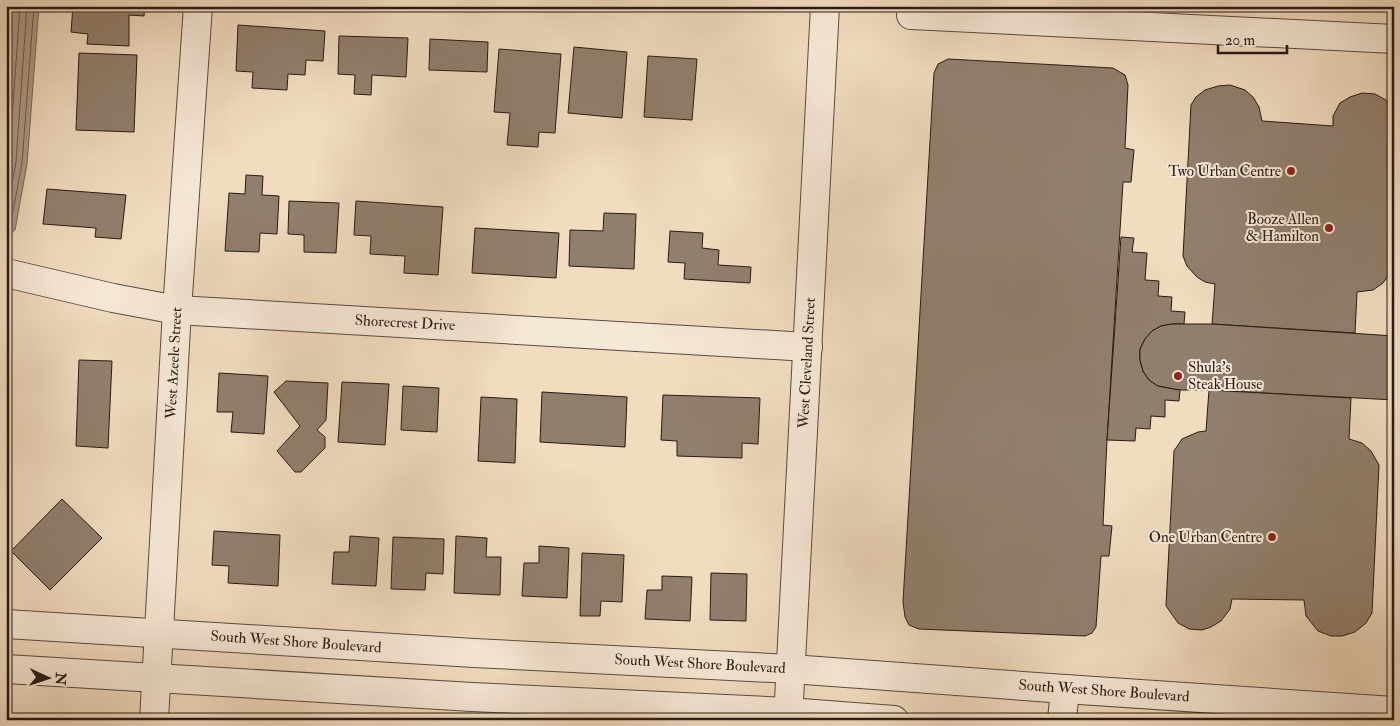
<svg xmlns="http://www.w3.org/2000/svg" width="1400" height="726" viewBox="0 0 1400 726" font-family="'IM FELL Double Pica',serif">
<style>
.water{fill:#ad9a86;stroke:#786758}
.lines{fill:none;stroke-linecap:round;stroke-linejoin:round}
.shore{stroke:#6a5a4d;stroke-width:1}
.building{fill:#917f6d;stroke:#281b14}
.minor-casing{stroke:#5a4b3f;stroke-width:30}
.minor{stroke:#f6e8d6;stroke-width:28}
.poi-dot{fill:#8f2418;stroke:#f6e8d6;stroke-width:2}
.labels{text-anchor:middle;dominant-baseline:central;stroke-width:4;stroke-linejoin:round;paint-order:stroke}
.poi-label{font-size:15px;fill:#281b14;stroke:#f6e8d6;text-anchor:end}
.street-label{font-size:15px;fill:#281b14;stroke:#f6e8d6}
</style>
<rect width="100%" height="100%" fill="#f1dcc0"/>
<filter id="stains"><feTurbulence type="fractalNoise" baseFrequency=".004" numOctaves="4"/><feColorMatrix values="0 0 0 0 .2 0 0 0 0 .09 0 0 0 0 .02 0 0 0 .5 -.17"/></filter>
<radialGradient id="worn" r=".72"><stop offset=".6" stop-color="#630" stop-opacity="0"/><stop offset="1" stop-color="#630" stop-opacity=".3"/></radialGradient>
<path class="water" d="M6,6H39L27,164L15,230L6,238Z"/>
<g class="lines">
<g class="shore">
<path d="M6,175L9,161L20,6"/>
<path d="M6,215L16,162L27,6"/>
<path d="M6,231L10,227L22,163L34,6"/>
</g>
</g>
<g class="building">
<path d="M73,6H145L144,16L129,15V46L87,44L88,34L71,32Z"/>
<path d="M238,25L325,31L323,61L306,60L305,75L288,74L287,90L252,88L253,72L236,71Z"/>
<path d="M339,36L408,38L406,77L372,75L371,95L354,94L355,75L338,74Z"/>
<path d="M430,39L488,42L487,72L429,70Z"/>
<path d="M574,47L627,52L622,118L568,113Z"/>
<path d="M499,49L561,54L555,133L539,132L538,147L507,145L510,113L494,112Z"/>
<path d="M79,53L137,55L134,132L76,130Z"/>
<path d="M648,56L697,59L692,120L644,117Z"/>
<path d="M948,59L1113,68L1125,75L1128,85L1125,148L1134,150L1131,182H1123L1107,440L1103,525L1112,526L1109,556H1101L1096,627L1092,633L1085,636L919,629L909,625L905,617L903,602L934,73L938,64Z"/>
<path d="M1230,85L1245,90L1253,97L1259,107L1262,121L1333,126V116L1340,103L1350,97L1362,93L1375,94L1386,100L1394,110V217L1391,272L1383,283L1373,290L1357,292L1355,333L1212,324L1215,284L1205,282L1197,277L1187,266L1183,256L1191,105L1196,97L1205,90L1218,86Z"/>
<path d="M246,175L263,176L262,195L279,196L277,234L260,233L259,252L225,251L229,193L245,194Z"/>
<path d="M47,189L126,195L121,239L95,237L96,228L43,224Z"/>
<path d="M289,201L339,203L336,253L304,252V235L288,234Z"/>
<path d="M356,201L443,207L438,275L404,273L405,256L370,254L371,236L354,235Z"/>
<path d="M604,213L636,214L634,269L569,266L570,230L603,231Z"/>
<path d="M475,228L559,233L556,278L472,273Z"/>
<path d="M670,231L703,233L702,248L719,250L718,265L751,267L750,283L684,279L685,263L668,262Z"/>
<path d="M1121,237L1134,238L1132,252L1147,253L1145,280L1159,281L1158,296L1172,297L1171,311L1185,312L1184,324H1172L1161,326L1152,331L1145,339L1140,349V360L1143,371L1149,380L1158,386L1180,390L1179,401L1165,400V417L1151,416L1150,429L1136,428L1135,441L1107,440Z"/>
<path d="M1172,324H1212L1394,336V400L1209,390H1180L1158,386L1149,380L1143,371L1140,360V349L1145,339L1152,331L1161,326Z"/>
<path d="M79,360L112,361L108,448L76,446Z"/>
<path d="M219,373L268,376L264,434L231,432L233,412H217Z"/>
<path d="M286,381L328,383L326,420L317,430L325,437V448L301,472H295L277,451L300,426L274,392Z"/>
<path d="M342,382L389,384L385,445L338,442Z"/>
<path d="M403,386L439,388L437,432L401,430Z"/>
<path d="M1209,390L1351,398L1349,439L1362,443L1371,451L1379,465L1372,613L1366,623L1355,632L1342,636H1331L1318,631L1306,616L1304,600L1232,599L1230,609L1221,621L1211,627L1202,630L1189,629L1178,623L1166,606L1174,451L1182,439L1198,432L1206,431Z"/>
<path d="M542,392L627,397L625,447L540,442Z"/>
<path d="M663,395L760,398L758,444L742,443V458L677,456V441L661,440Z"/>
<path d="M481,397L517,399L515,463L478,461Z"/>
<path d="M62,499L102,538L50,590L11,551Z"/>
<path d="M214,531L280,535L278,586L228,583L229,566L212,565Z"/>
<path d="M350,536L379,538L376,586L332,584L334,552H349Z"/>
<path d="M456,536L487,538L486,557H501L500,595L454,593Z"/>
<path d="M393,537L444,539L443,574L426,573L425,590L391,589Z"/>
<path d="M539,546L569,548L567,598L522,596L524,563H539Z"/>
<path d="M582,553L624,555L622,602L601,601L600,616H580Z"/>
<path d="M711,573L747,574L746,621L710,620Z"/>
<path d="M662,576L692,577L690,621L645,619L647,590H662Z"/>
</g>
<g class="lines">
<defs>
<g id="minor">
<path d="M911,15L1394,39"/>
<path d="M6,273L113,298L177,310L808,347"/>
<path d="M6,624L474,653L791,669L1065,689L1394,711"/>
<path d="M6,669L472,697L788,712L894,720"/>
<path d="M154,720L177,310L198,6"/>
<path d="M788,720L825,6"/>
<path d="M1062,720L1065,689"/>
</g>
</defs>
<use href="#minor" class="minor-casing"/>
<use href="#minor" class="minor"/>
</g>
<g class="poi-dot">
<circle cx="1291" cy="171" r="5"/>
<circle cx="1329" cy="228" r="5"/>
<circle cx="1178" cy="376" r="5"/>
<circle cx="1272" cy="537" r="5"/>
</g>
<g class="labels">
<g class="poi-label">
<text x="1281" y="171">Two Urban Centre</text>
<text x="1319" y="219">Booze Allen<tspan x="1319" dy="17">&amp; Hamilton</tspan></text>
<text x="1188" y="367" text-anchor="start">Shula's<tspan x="1188" dy="17">Steak House</tspan></text>
<text x="1262" y="537">One Urban Centre</text>
</g>
<g class="street-label">
<text transform="translate(405 323) rotate(3)">Shorecrest Drive</text>
<text transform="translate(174 363) rotate(-87)">West Azeele Street</text>
<text transform="translate(807 363) rotate(-87)">West Cleveland Street</text>
<text transform="translate(296 642) rotate(4)">South West Shore Boulevard</text>
<text transform="translate(700 664) rotate(3)">South West Shore Boulevard</text>
<text transform="translate(1104 691) rotate(4)">South West Shore Boulevard</text>
</g>
</g>
<rect width="1400" height="726" fill="none" stroke="#f1dcc0" stroke-width="25"/>
<rect x="8" y="8" width="1385" height="711" fill="none" stroke="#281b14" stroke-width="2.5"/>
<rect x="12" y="12" width="1375" height="701" fill="none" stroke="#281b14"/>
<g transform="translate(48 678) rotate(93)" stroke="#f6e8d6" stroke-width="4" paint-order="stroke">
<path d="M0-4L9 19L0 12L-9 19Z" fill="#281b14"/>
<text y="-8" font-size="14" font-weight="bold" text-anchor="middle" fill="#281b14">N</text>
</g>
<path d="M1218 45v8h69v-8" fill="none" stroke="#281b14" stroke-width="2.5"/>
<text x="1225" y="45" font-size="15" fill="#281b14" stroke="#f6e8d6" stroke-width="4" paint-order="stroke">20 m</text>
<rect width="100%" height="100%" filter="url(#stains)"/>
<rect width="100%" height="100%" fill="url(#worn)"/>
</svg>
